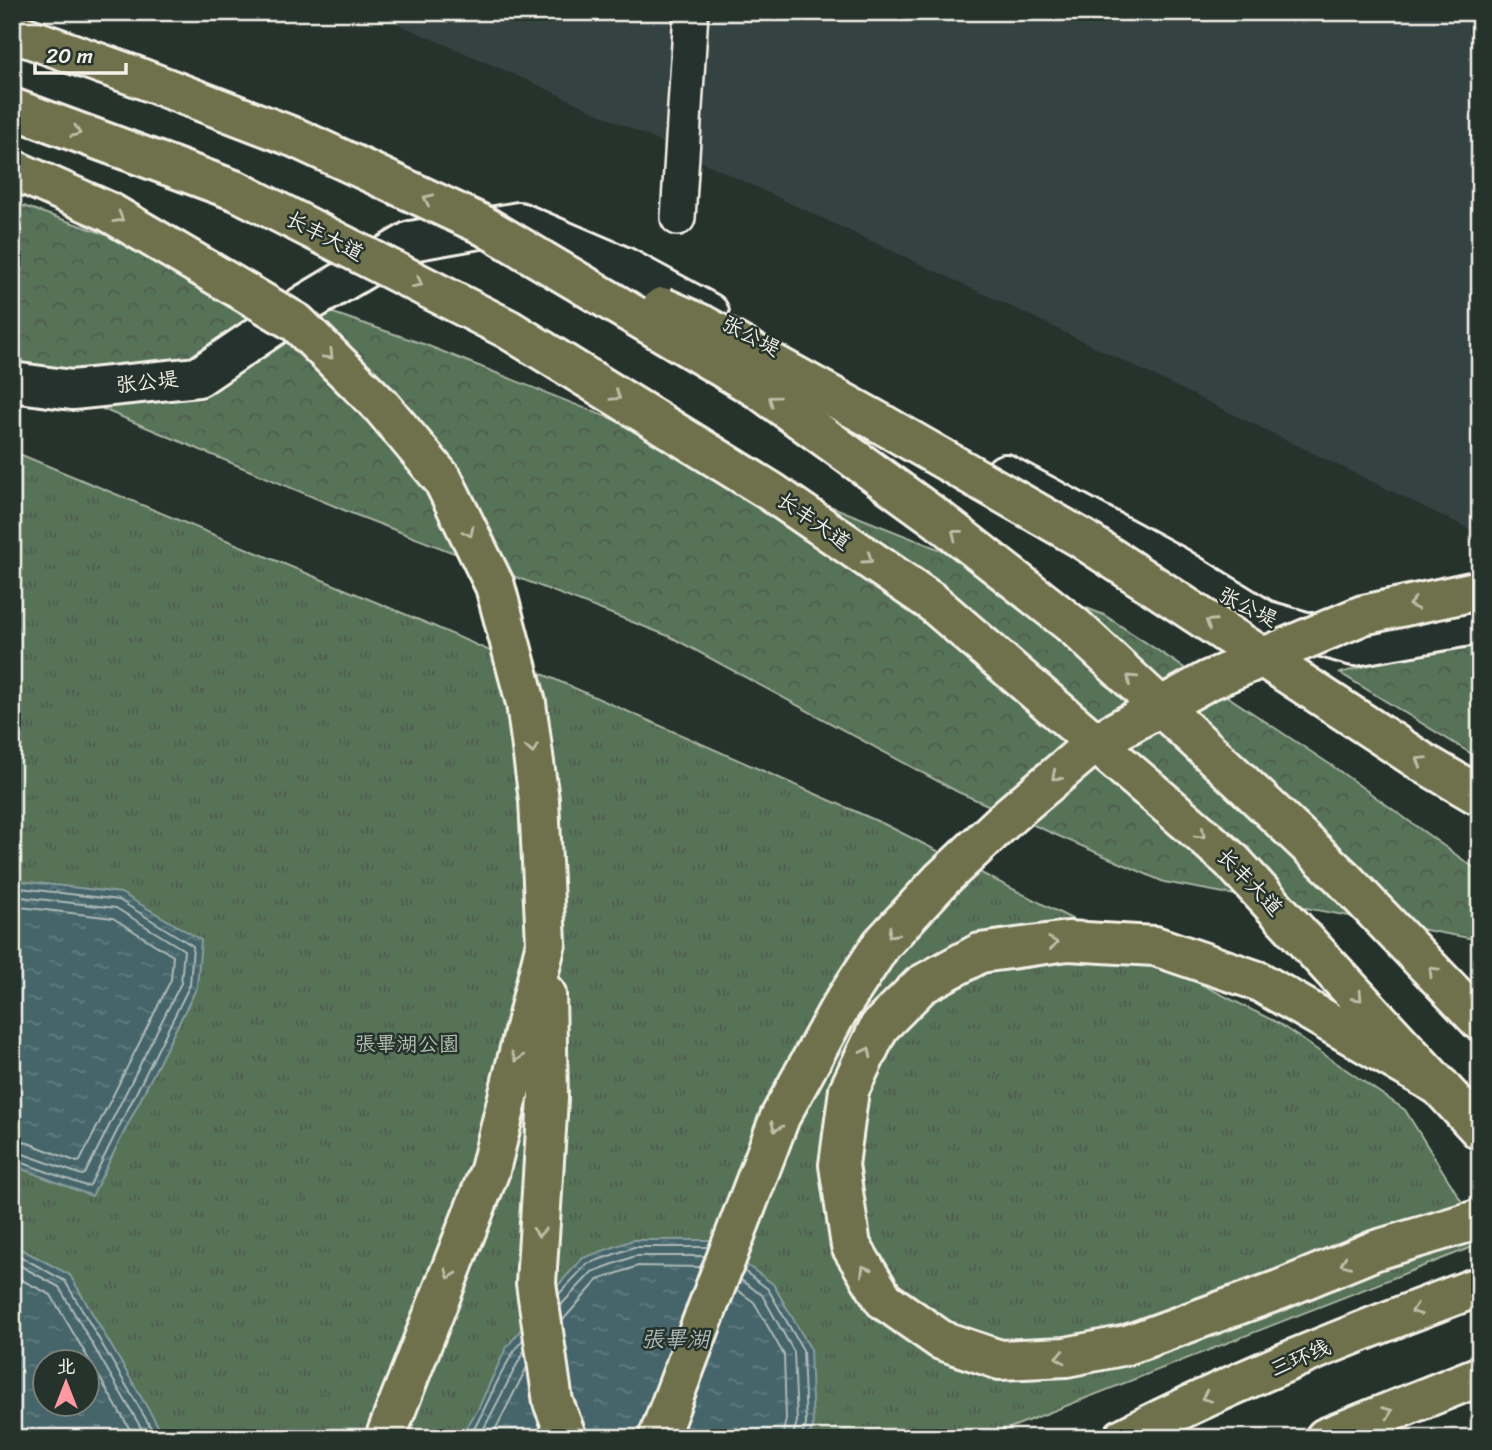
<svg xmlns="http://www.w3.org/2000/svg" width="1492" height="1450" viewBox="0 0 1492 1450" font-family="Sriracha,'LXGW WenKai TC',sans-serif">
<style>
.built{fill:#364342}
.forest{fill:url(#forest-crowns);stroke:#a6b2a0;stroke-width:2}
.park{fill:url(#park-tufts);stroke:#a6b2a0;stroke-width:2;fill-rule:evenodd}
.water{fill:url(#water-ripples);stroke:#8a9d9d;stroke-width:2;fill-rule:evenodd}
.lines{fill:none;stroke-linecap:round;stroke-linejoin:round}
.shore{stroke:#aeb9b6;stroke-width:2}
.minor-casing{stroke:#f4f1e8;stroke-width:38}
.tertiary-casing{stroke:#f4f1e8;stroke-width:44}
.trunk-casing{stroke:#f4f1e8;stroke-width:44}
.minor{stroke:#26332d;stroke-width:33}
.tertiary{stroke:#26332d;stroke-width:38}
.trunk{stroke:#6e714b;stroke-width:38}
.trunk-bridge-casing{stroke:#f4f1e8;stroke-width:44;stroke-linecap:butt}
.trunk-bridge{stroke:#6e714b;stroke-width:38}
.oneway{stroke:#bebea9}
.labels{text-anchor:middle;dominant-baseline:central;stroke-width:5;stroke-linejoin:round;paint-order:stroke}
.street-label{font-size:21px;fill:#f4f1e8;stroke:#26332d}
.park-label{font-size:21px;fill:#b5bfaf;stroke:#26332d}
.water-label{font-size:23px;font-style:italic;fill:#aeb9b6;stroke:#26332d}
</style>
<defs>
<pattern id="forest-crowns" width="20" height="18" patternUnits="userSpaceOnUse" patternTransform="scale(1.75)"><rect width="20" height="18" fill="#577359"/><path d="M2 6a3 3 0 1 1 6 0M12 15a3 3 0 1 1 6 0" fill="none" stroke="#4f5b4f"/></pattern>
<pattern id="park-tufts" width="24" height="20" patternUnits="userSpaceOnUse" patternTransform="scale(1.75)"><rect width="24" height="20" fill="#577359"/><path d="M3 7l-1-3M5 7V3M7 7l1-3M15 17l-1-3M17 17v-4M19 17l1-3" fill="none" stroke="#4f5b4f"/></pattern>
<pattern id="water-ripples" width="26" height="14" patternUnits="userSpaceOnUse" patternTransform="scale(1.75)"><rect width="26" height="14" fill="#44656b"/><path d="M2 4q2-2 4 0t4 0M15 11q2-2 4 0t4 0" fill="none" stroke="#607c80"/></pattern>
</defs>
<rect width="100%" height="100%" fill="#26332d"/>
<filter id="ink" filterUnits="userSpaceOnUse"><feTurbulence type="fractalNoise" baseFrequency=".0143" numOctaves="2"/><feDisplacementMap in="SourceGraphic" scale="14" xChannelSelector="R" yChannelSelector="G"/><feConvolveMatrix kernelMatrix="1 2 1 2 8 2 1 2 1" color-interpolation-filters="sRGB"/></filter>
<g filter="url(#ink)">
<path class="built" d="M371,12H1480V534L1029,315L538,85Z"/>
<g class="forest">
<path d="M12,202L426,345L1104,615L1331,765L1480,872V940L1164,882L958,792L671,637L351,513L12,371Z"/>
<path d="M1480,635V759L1340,673Z"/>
</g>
<path class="park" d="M12,451L431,625L884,824L1278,1023L1405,1110L1480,1231V1244L984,1438H12ZM46,1362H88V1404H46Z"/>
<g class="water">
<path d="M12,880L121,893L201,940L197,987L92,1196L12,1165Z"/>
<path d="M633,1240H712L773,1284L810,1348L813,1428L806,1438H460L478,1409L506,1348L550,1294L583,1258Z"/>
<path d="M12,1249L23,1250L70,1275L165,1438H12ZM46,1362H88V1404H46Z"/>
</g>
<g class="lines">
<g class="shore">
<path d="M12,887L119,900L193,946L190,985L90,1185L86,1186L12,1159"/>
<path d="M12,896L116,908L184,950L181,983L85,1174L82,1175L12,1150"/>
<path d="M12,906L113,918L173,956L171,980L80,1161L77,1162L23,1141L12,1139"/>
<path d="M12,1256L21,1257L65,1281L157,1438"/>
<path d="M12,1264L19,1265L59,1287L147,1438"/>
<path d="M744,1271L768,1289L803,1350L806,1425L801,1438"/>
<path d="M12,1275L51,1295L135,1438"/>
<path d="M741,1280L762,1295L794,1352L797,1422L792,1438"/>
<path d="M737,1290L754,1302L784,1355L786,1419L782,1438"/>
<path d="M559,1294L587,1264L634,1247H708"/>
<path d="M560,1306L592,1272L635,1256H705"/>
<path d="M563,1320L598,1280L638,1266L701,1267"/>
<path d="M469,1438C488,1406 500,1368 523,1339"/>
<path d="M479,1438L524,1351"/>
<path d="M491,1438L527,1367"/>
</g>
<defs>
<path id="minor" d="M678,218L691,12"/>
<g id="tertiary">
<path d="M12,382L72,390L198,377L307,303L411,241L519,222L624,267L709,313"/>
<path d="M1005,474L1176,566L1264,620L1354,646L1480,624"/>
</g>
<g id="trunk">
<path d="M1235,776L1343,878L1480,1021"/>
<path d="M1149,789L1232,861L1480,1130"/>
<path d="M546,994L548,1099L536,1283L553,1402L567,1438"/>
<path d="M1441,1087L1258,981L1155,946L1068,941L980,953L921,985L879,1027L849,1090L839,1165L851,1246L884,1300L941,1340L1000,1360L1066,1357L1127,1345L1279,1290L1376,1250L1480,1219"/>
<path d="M385,1438L490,1170L546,943"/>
<path d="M1123,1438C1238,1379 1359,1331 1480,1286"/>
<path d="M1325,1438L1480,1376"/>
</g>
</defs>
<use href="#minor" class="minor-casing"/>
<use href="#tertiary" class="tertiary-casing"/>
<use href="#trunk" class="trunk-casing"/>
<use href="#minor" class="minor"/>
<use href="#tertiary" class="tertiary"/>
<use href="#trunk" class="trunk"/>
<defs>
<g id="trunk-bridge">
<path d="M12,32L135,76L296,138L481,224L760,390L939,520L1075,627L1235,776"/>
<path d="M12,108L237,191L508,329L770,491L932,602L1149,789"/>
<path d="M12,169L109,212L297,323L382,407L443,480L495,586L526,703L539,800L546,943"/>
<path d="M662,307L703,325L875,420L1081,538L1422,762L1480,796"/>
<path d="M658,1438L780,1117L838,1011L881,945L942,879L1010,815L1095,743L1207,681L1363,615L1480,590"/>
</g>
</defs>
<use href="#trunk-bridge" class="trunk-bridge-casing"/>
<use href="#trunk-bridge" class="trunk-bridge"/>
</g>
<defs><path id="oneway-chevron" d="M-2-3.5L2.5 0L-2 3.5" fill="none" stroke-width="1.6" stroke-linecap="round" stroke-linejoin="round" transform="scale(1.75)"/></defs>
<g class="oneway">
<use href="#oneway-chevron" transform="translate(76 132) rotate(20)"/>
<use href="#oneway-chevron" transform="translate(428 199) rotate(-155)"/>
<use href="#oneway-chevron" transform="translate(119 218) rotate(30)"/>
<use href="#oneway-chevron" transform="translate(418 283) rotate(27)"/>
<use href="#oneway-chevron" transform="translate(329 355) rotate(45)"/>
<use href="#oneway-chevron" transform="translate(616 396) rotate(32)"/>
<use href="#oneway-chevron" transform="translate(773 400) rotate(-144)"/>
<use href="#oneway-chevron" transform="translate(469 532) rotate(64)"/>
<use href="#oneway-chevron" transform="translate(956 534) rotate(-142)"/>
<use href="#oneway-chevron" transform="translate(868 559) rotate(35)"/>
<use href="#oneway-chevron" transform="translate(1413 604) rotate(168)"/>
<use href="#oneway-chevron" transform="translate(1210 623) rotate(-147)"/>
<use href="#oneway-chevron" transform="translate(1131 679) rotate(-137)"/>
<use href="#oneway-chevron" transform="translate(532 749) rotate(82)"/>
<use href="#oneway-chevron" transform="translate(1421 761) rotate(-148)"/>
<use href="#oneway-chevron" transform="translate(1056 776) rotate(140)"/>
<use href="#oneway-chevron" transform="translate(1201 834) rotate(41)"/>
<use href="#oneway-chevron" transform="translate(892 933) rotate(133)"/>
<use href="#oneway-chevron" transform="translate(1053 943) rotate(-8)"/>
<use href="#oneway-chevron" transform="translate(1433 971) rotate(-134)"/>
<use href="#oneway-chevron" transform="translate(1358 997) rotate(47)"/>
<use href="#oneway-chevron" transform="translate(867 1052) rotate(-64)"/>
<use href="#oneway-chevron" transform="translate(517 1057) rotate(104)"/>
<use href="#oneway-chevron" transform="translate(776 1127) rotate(111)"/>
<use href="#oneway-chevron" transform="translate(539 1232) rotate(93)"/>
<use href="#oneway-chevron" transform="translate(1345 1263) rotate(157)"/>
<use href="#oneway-chevron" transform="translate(865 1270) rotate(-121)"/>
<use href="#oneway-chevron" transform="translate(450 1274) rotate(111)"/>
<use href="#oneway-chevron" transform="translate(1416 1310) rotate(160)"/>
<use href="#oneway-chevron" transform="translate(1060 1357) rotate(175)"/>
<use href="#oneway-chevron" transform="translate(1206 1397) rotate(157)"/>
<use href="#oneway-chevron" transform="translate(1388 1412) rotate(-22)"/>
</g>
</g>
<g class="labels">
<g class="street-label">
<text transform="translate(325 236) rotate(27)">长丰大道</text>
<text transform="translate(751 336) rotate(28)">张公堤</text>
<text transform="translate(147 382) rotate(-6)">张公堤</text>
<text transform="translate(814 521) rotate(35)">长丰大道</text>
<text transform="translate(1248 607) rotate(27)">张公堤</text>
<text transform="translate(1250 882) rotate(46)">长丰大道</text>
<text transform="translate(1300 1358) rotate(-23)">三环线</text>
</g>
<g class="park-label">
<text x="407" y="1044">張畢湖公園</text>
</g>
<g class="water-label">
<text x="675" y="1339">張畢湖</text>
</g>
</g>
<rect width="1492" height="1450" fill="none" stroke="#26332d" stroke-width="42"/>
<rect x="21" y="21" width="1450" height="1408" fill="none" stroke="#f4f1e8" stroke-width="2.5" filter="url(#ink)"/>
<g transform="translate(66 1383)"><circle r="33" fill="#26332d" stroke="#787f78" stroke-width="2"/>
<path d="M0-5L12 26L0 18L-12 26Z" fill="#ff9aa2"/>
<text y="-10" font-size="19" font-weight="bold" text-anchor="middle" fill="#f4f1e8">北</text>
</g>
<path d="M35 63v10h91v-10" fill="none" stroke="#f4f1e8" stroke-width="3.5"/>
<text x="46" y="63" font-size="21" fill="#f4f1e8" stroke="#26332d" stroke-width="5" paint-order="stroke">20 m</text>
</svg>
